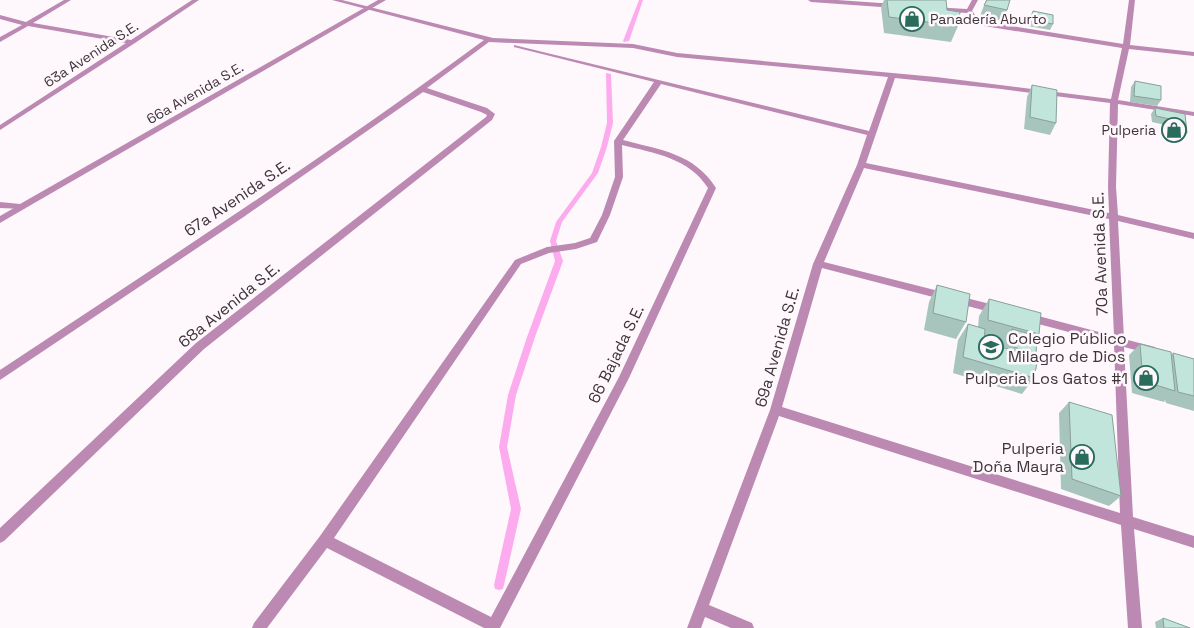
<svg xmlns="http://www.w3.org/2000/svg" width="1194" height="628" viewBox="0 0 1194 628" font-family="'Space Grotesk',sans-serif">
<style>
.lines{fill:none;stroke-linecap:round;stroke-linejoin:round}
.stream{fill:#fcacee;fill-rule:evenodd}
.minor{fill:#bc89b3;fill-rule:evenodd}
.tertiary{fill:#bc89b3;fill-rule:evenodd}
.wall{fill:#a7c5bc;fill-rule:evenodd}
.building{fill:#c2e5db;stroke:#88a099}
.labels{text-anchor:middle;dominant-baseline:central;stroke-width:5;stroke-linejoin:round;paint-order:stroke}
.far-poi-label{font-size:14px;fill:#3e343c;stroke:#fef8fc;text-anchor:start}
.far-street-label{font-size:14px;fill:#3e343c;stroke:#fef8fc}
.street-label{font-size:16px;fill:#3e343c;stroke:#fef8fc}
.poi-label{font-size:16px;fill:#3e343c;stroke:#fef8fc;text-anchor:end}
</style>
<rect width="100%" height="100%" fill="#fef8fc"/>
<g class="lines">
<g class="stream">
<path d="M639,0H643L629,41L624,42L623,41Z"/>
<path d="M606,73L611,74L613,123L607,147L598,173L562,222L556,241L563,261L535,337L516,395L507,447L521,509L504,585L503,589L499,590L495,589L494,585L511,509L499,447L508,395L527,337L555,261L550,241L556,222L592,173L601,147L607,123Z"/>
</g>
<g class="minor">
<path d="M64,0H71L33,23L131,40L192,0H199L135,43L0,130V125L126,43L28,26L0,42V37L22,25L0,19V15L26,22Z"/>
<path d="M332,0H342L493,38L633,44L677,53L936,77L1111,99L1122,48L978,25L976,24L967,13L934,11L931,9L934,7L967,9L972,0H978L972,11L980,21L1123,44L1129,0H1135L1130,45L1194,52V56L1129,49L1118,100L1194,112V116L1118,104L1116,187L1118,215L1194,233V239L1118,221L1124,339L1155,347L1156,350L1155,353L1151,354L1124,347L1133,517L1194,536V548L1134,529L1142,628H1128L1121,525L779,416L709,605L752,623L754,628H731L705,617L701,628H687L770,410L813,264L857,165L867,135L661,84L623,140C660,150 694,153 716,188L629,378L500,628H484L327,548L267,628H252L254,623L320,536L515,260L547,247L575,243L590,238L602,215L615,177L614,141L654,82L514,47V45L869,131L888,77L677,57L633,48L489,42L427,88L487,108L495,114L492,120L204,349L4,541L0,543V528L196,343L486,117L487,115L481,112L423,92L245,216L0,380V370C163,262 327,156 484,40ZM895,78L1001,89L1110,103L1108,187L1109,213L866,163ZM622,145C654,153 689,158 708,188L619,377L491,617L334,538L521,264L549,253L576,249L597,242L610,215L623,177ZM864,168L1109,219L1114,336L1027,313L1023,314L1022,317L1023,320L1027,321L1114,344L1120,513L782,407L822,268L998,314L1003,310L998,306L824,262Z"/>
<path d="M808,0H837L895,4L898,6L895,8L811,2Z"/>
<path d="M21,204L25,207L24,209L0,223V216Z"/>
</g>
<path class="tertiary" d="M378,0H386L24,209L0,208V202L20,204Z"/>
</g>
<g class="wall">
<path d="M884,0H946L947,10L958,26L951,42L884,33L881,7Z"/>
<path d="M986,0L1007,10L1002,21L980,16Z"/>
<path d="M1033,11L1053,24L1050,30L1028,26L1030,16Z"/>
<path d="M1135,81L1161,100L1157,106L1130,102L1131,87Z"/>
<path d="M1032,85L1056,123L1050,135L1024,129L1027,97Z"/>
<path d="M1155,108L1187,133L1182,139L1166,135L1165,125L1152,122L1151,114Z"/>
<path d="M937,285L966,322L956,339L924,330L929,302Z"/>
<path d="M989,299L1039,334L1037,337L1036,354L1034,356V378L1022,394L953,373L958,340L968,324L978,327L979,316ZM984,338L1003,344L1001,347L984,342Z"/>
<path d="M1140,344L1171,355L1173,353L1194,359V411L1166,403L1165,400L1164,402L1132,393L1129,355Z"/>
<path d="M1069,402L1121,496L1109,506L1061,489L1059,413Z"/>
<path d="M1163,618L1190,628H1156L1155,622Z"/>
</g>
<g class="building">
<path d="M887,0H946L947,10L960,12L958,26L889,17Z"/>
<path d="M987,0H1010L1007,10L984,5Z"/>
<path d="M1033,11L1053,15V24L1031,20Z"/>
<path d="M1135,81L1161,86V100L1134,96Z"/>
<path d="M1032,85L1057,90L1056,123L1030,117Z"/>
<path d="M1155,108L1185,114L1187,133L1170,129V119L1156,116Z"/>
<path d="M937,285L970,294L966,322L933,313Z"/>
<path d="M989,299L1041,313L1039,334L988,320Z"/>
<path d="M968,324L985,329L984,342L1038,358L1034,378L963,357Z"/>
<path d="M1012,329L1037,336L1036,354L1011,346Z"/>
<path d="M1140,344L1171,352L1175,391L1143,381Z"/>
<path d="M1173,353L1194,359V396L1178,392Z"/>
<path d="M1069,402L1112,415L1121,496L1072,479Z"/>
<path d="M1163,618L1190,628H1164Z"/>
</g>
<defs>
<symbol id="shop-ring" viewBox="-11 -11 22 22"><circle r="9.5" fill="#fef8fc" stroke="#2a6c5c" stroke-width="1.5"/><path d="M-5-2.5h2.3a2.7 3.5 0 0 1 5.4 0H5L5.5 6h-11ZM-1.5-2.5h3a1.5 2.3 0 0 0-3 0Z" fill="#2a6c5c"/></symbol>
<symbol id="school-ring" viewBox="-11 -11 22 22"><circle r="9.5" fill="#fef8fc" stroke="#2a6c5c" stroke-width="1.5"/><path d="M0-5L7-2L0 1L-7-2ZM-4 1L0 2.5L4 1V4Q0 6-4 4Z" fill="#2a6c5c"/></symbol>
</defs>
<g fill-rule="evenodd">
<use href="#shop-ring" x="898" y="5" width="28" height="28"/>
<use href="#shop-ring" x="1160" y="116" width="28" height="28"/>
<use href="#school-ring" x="977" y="333" width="28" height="28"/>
<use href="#shop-ring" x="1132" y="364" width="28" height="28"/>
<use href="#shop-ring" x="1068" y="443" width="28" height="28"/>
</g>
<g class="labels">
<g class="far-poi-label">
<text x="930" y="19">Panadería Aburto</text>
<text x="1156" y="130" text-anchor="end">Pulperia</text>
</g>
<g class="far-street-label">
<text transform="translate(91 54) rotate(-33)">63a Avenida S.E.</text>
<text transform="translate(195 93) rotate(-30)">66a Avenida S.E.</text>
</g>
<g class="street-label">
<text transform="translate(237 198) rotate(-34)">67a Avenida S.E.</text>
<text transform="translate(1100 254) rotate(-92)">70a Avenida S.E.</text>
<text transform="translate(229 305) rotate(-39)">68a Avenida S.E.</text>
<text transform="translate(777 347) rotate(-74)">69a Avenida S.E.</text>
<text transform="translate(616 354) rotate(-64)">66 Bajada S.E.</text>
</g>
<g class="poi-label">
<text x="1008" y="338" text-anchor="start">Colegio Público<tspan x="1008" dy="18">Milagro de Dios</tspan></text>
<text x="1128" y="378">Pulperia Los Gatos #1</text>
<text x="1064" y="448">Pulperia<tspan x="1064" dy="18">Doña Mayra</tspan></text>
</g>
</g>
</svg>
